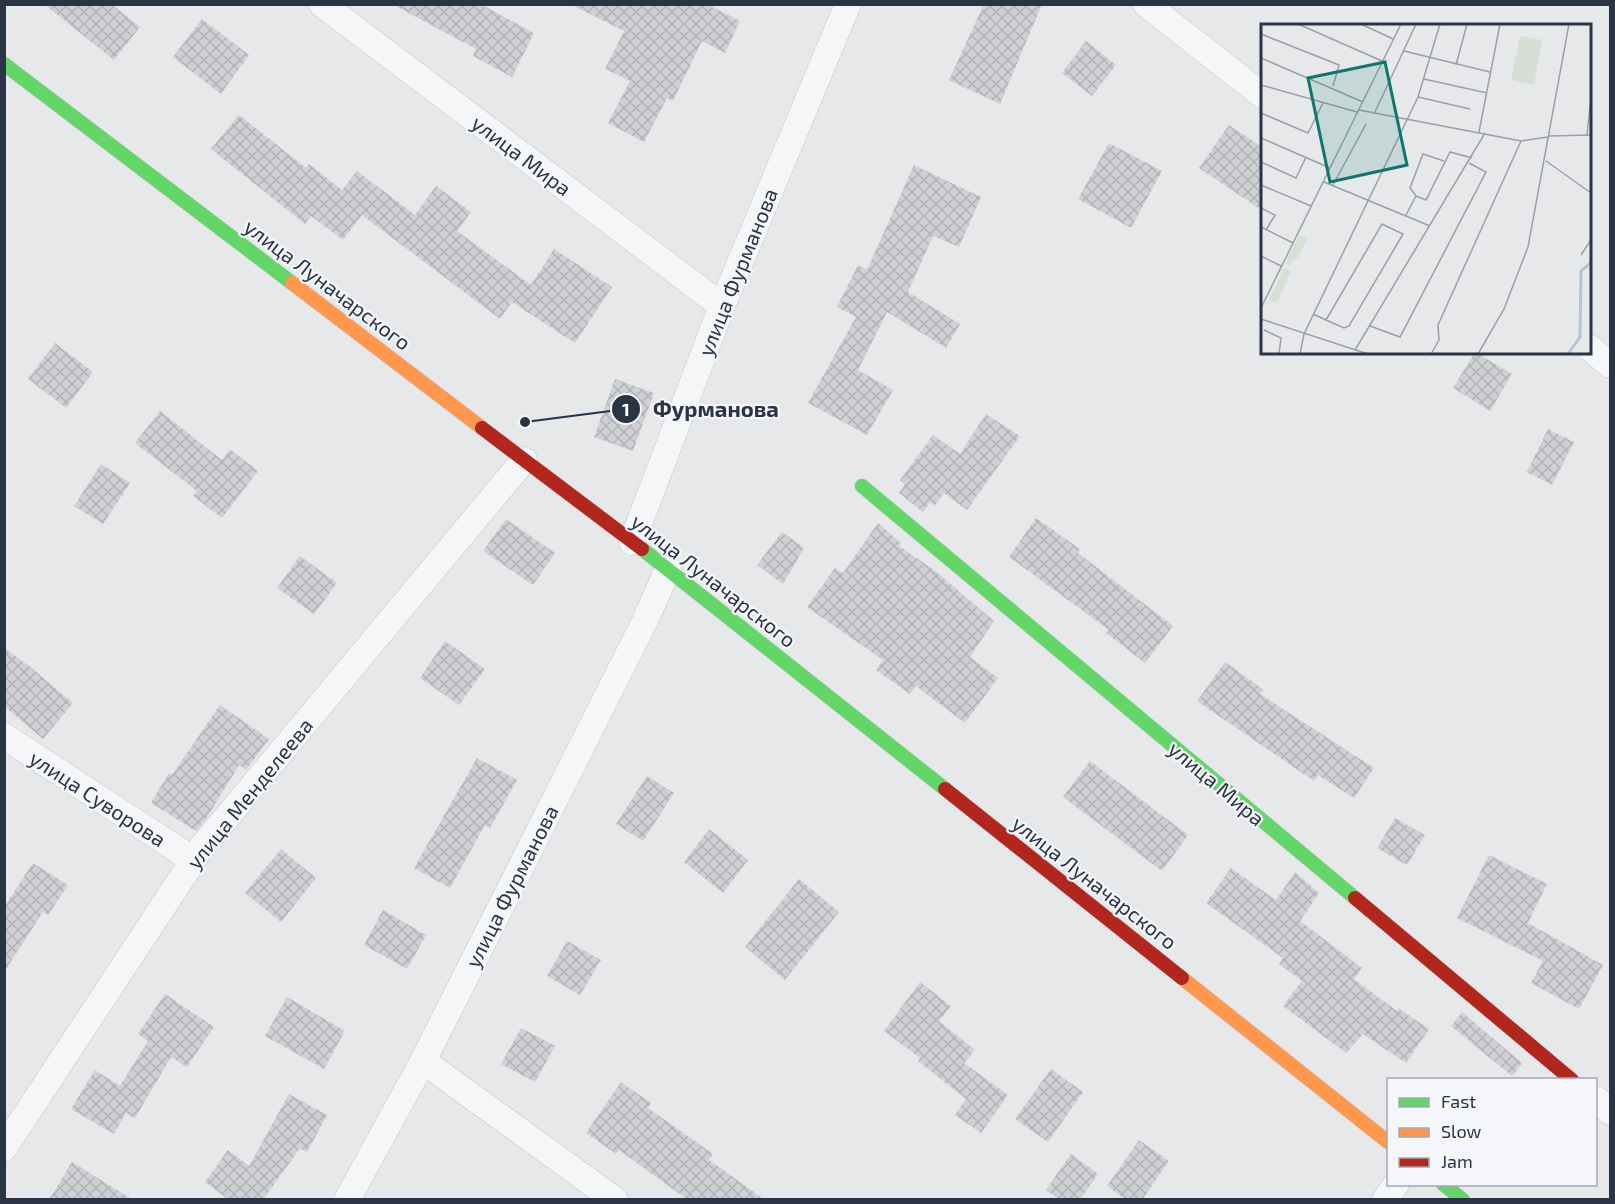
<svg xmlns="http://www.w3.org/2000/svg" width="1615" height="1204" viewBox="0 0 1615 1204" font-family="'Exo 2',sans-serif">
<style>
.building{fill:url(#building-cross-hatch)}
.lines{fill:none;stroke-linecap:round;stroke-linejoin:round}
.street-casing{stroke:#c4c6c8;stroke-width:27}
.fast-casing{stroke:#c4c6c8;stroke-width:15}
.slow-casing{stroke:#c4c6c8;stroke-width:15}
.jam-casing{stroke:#c4c6c8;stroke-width:15}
.street{stroke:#f5f6f7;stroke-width:26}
.fast{stroke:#63d668;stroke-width:14}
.slow{stroke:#ff974d;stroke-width:14}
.jam{stroke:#b3261e;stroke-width:14}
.labels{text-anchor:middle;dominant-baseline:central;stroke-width:4.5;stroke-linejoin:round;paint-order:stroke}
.street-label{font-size:21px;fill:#2b3445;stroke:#f4f6f9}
.inset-river{fill:none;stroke:#b4c4d5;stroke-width:3}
.inset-road{fill:none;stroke:#9ba0a8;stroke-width:1.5}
.view{fill:#0f766e;fill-opacity:0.15;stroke:#0f766e;stroke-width:3}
.inset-edge{fill:none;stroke:#2b3445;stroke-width:3}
.leader{fill:none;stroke:#2b3445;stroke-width:2}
.callout-dot{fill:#2b3445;stroke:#f4f6f9;stroke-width:2}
.mark-label{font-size:18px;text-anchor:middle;font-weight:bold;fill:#fff}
.callout-label{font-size:22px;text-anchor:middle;font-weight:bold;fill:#2b3445;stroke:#f4f6f9;stroke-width:4.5;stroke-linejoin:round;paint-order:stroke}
</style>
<defs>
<pattern id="building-cross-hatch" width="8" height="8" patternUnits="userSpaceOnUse" patternTransform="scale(1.5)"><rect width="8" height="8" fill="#ced0d3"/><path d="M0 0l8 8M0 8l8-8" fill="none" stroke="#b1b3b6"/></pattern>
</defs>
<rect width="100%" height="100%" fill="#e6e8ea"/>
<g class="building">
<path d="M44,4H111L140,27L114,60Z"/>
<path d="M392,4H480L534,33L512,77L473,56L476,49Z"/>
<path d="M570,4H706L740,21L725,53L702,41L673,101L667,98L644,142L608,123L630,81L605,69L624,31Z"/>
<path d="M984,4H1042L1000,104L949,80Z"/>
<path d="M202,19L249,55L221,94L173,57Z"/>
<path d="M1086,41L1116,65L1092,96L1062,73Z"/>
<path d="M239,115L306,168L309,164L342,190L357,171L415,215L436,186L471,212L457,231L531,285L554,249L612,287L575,343L512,302L500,319L362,215L343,240L311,216L305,224L211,149Z"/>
<path d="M1229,125L1263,148V211L1199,168Z"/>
<path d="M1109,143L1162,171L1131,228L1078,199Z"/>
<path d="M914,165L981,197L959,247L933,236L908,292L960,324L946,348L887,312L858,370L893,390L867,435L808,403L856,317L837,307L858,265L867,270Z"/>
<path d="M55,343L93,372L66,408L28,379Z"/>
<path d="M1475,352L1512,374L1490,411L1453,388Z"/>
<path d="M615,379L654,393L633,451L594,437Z"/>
<path d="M160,411L222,460L230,449L258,471L222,518L193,496L197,491L135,443Z"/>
<path d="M986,414L1020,436L967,510L944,493L935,505L930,502L923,512L899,493L905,484L900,480L933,435L960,454Z"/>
<path d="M1548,429L1574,442L1552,485L1527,472Z"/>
<path d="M101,464L130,483L103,524L74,506Z"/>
<path d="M1036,518L1080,549L1078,553L1173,626L1145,663L1106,633L1109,630L1009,557Z"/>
<path d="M506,519L555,553L533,585L483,551Z"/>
<path d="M878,523L901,543L899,546L934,570L994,621L970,657L998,678L965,723L916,686L910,694L876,670L883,660L807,607L835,568L843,573Z"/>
<path d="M782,532L804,548L783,584L757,565Z"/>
<path d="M300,556L337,583L314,614L277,588Z"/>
<path d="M445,641L485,669L459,705L420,678Z"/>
<path d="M4,648L29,666L73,703L43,739L4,706Z"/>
<path d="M1225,662L1264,690L1260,694L1374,768L1354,798L1318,775L1314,781L1197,701Z"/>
<path d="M220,705L269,739L246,770L239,765L206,819L196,831L151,803L169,773L172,775Z"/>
<path d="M477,758L517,780L490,828L485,825L450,888L414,868Z"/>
<path d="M1090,761L1188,835L1162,871L1063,797Z"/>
<path d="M647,776L674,793L643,841L616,824Z"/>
<path d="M1395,818L1425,835L1407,865L1377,848Z"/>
<path d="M709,829L748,860L723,893L684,862Z"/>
<path d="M281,849L316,878L281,922L245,893Z"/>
<path d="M1489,855L1547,884L1528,923L1603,965L1579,1009L1531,983L1543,961L1457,918Z"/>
<path d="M33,863L68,885L48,915L43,912L4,972V907Z"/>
<path d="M1231,868L1276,900L1295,872L1319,893L1300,921L1362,968L1354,979L1397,1011L1398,1008L1429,1029L1406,1063L1363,1034L1346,1053L1283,1006L1302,981L1279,964L1283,958L1206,903Z"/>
<path d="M799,879L839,912L785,980L745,947Z"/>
<path d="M383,910L426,935L407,969L364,945Z"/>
<path d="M567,941L601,960L580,995L547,976Z"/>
<path d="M920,982L951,1006L939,1021L975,1050L964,1063L1008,1095L981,1133L955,1115L966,1099L918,1061L920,1058L884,1031Z"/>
<path d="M165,994L214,1027L187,1067L171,1057L135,1118L126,1113L114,1134L71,1109L95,1070L120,1086L148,1041L138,1034Z"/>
<path d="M287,997L345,1031L324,1069L265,1036Z"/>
<path d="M1462,1012L1522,1063L1512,1076L1451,1026Z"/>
<path d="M521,1028L555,1046L535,1082L501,1064Z"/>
<path d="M1051,1069L1083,1092L1048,1142L1015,1119Z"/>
<path d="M621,1082L651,1103L648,1108L713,1154L709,1160L765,1200H688L619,1150L616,1154L586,1133Z"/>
<path d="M289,1094L327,1115L307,1152L300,1148L263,1200H229L205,1182L228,1150L249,1166Z"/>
<path d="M1139,1140L1169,1161L1142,1200H1126L1107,1186Z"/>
<path d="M1071,1154L1098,1174L1080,1200H1060L1046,1190Z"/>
<path d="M72,1162L133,1200H49Z"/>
</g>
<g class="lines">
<defs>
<g id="street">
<path d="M322,4L722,306"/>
<path d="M1146,4L1262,95"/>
<path d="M1590,348L1610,365"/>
<path d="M632,542L722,306L848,4"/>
<path d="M4,736L192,859"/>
<path d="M423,1061L615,1200"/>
<path d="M1596,1099L1610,1112"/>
<path d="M4,1148L191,864L192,859L524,460"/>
<path d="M347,1200L423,1061L645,621L668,569"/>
<path d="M1385,1200L1396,1184"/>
</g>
<g id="fast">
<path d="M4,64L292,283"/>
<path d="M862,486L1355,898"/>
<path d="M642,549L945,789"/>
<path d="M1443,1184L1463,1200"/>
</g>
<g id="slow">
<path d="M292,283L482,428"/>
<path d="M1182,978L1388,1142"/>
</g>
<g id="jam">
<path d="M482,428L642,549"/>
<path d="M945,789L1182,978"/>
<path d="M1355,898L1572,1080"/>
</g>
</defs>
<use href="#street" class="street-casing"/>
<use href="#fast" class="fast-casing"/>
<use href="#slow" class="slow-casing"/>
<use href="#jam" class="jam-casing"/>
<use href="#street" class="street"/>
<use href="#fast" class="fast"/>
<use href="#slow" class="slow"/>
<use href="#jam" class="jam"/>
</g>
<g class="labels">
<g class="street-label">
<text transform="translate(522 155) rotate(37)">улица Мира</text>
<text transform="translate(737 272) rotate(-68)">улица Фурманова</text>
<text transform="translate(328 284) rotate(37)">улица Луначарского</text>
<text transform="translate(714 580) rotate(38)">улица Луначарского</text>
<text transform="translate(1217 783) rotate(40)">улица Мира</text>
<text transform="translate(249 793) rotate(-51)">улица Менделеева</text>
<text transform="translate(98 798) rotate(33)">улица Суворова</text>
<text transform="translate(1095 882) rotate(38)">улица Луначарского</text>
<text transform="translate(511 886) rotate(-63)">улица Фурманова</text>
</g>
</g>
<g transform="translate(1261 24)">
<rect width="330" height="330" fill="#e6e8ea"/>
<path d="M38,211L46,214L38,232L28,241L24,240ZM23,244L30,247L16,279L8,275Z" fill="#d6ded6"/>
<path d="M259,12L281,16L273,61L250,56Z" fill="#d6ded6"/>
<path class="inset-river" d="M307,330L319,313L320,247L330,239"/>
<path class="inset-road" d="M37,0L121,37M100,0L132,15M179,0L157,73L209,85M0,10L78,41L72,62M143,27L229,48M0,34L102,78M195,41L206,0M163,55L226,69M0,61L96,88M98,86L260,117L287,113M114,88L155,0M0,89L47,109L62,79M218,108L239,0M326,111L330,74M288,112L330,111M0,114L69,144M285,137L330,169M0,138L35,154L45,133M63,158L169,202M0,161L50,182M72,161L105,100M155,172L149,164L162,130L183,137M0,184L14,191L5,206M145,191L155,172L165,176L189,128L211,134M0,203L32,219M320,231L330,216M0,232L20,242M0,284L140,0M52,290L65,296L83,304L88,302L142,210L121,200L65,296M0,295L107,330M109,302L139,313L225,148L208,139M3,306L20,314L18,330M94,326L224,109M39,330L43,310L157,73M170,330L178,316L177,301L260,117M217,330L243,285L267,223L308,0"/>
<path class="view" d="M124,38L146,141L69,158L47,54Z"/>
<rect width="330" height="330" class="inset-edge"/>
</g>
<path class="leader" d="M525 422L626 409"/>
<g class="callout-dot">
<circle cx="525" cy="422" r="6"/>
<circle cx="626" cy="409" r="15"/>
</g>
<g class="mark-label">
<text x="626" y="416">1</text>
</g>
<g class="callout-label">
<text x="716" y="417">Фурманова</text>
</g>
<rect width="1615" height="1204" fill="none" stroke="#2b3445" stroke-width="12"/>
<rect x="1387" y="1078" width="210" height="108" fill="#f4f6f9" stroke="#a4a8b1" stroke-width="1.5"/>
<rect x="1399" y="1098" width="30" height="9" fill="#63d668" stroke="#a4a8b1" stroke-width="1.5"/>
<text x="1441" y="1108" font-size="18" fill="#2b3445">Fast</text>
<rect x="1399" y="1128" width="30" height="9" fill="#ff974d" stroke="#a4a8b1" stroke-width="1.5"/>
<text x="1441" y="1138" font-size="18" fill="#2b3445">Slow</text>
<rect x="1399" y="1158" width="30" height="9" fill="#b3261e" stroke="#a4a8b1" stroke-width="1.5"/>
<text x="1441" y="1168" font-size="18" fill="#2b3445">Jam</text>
</svg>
